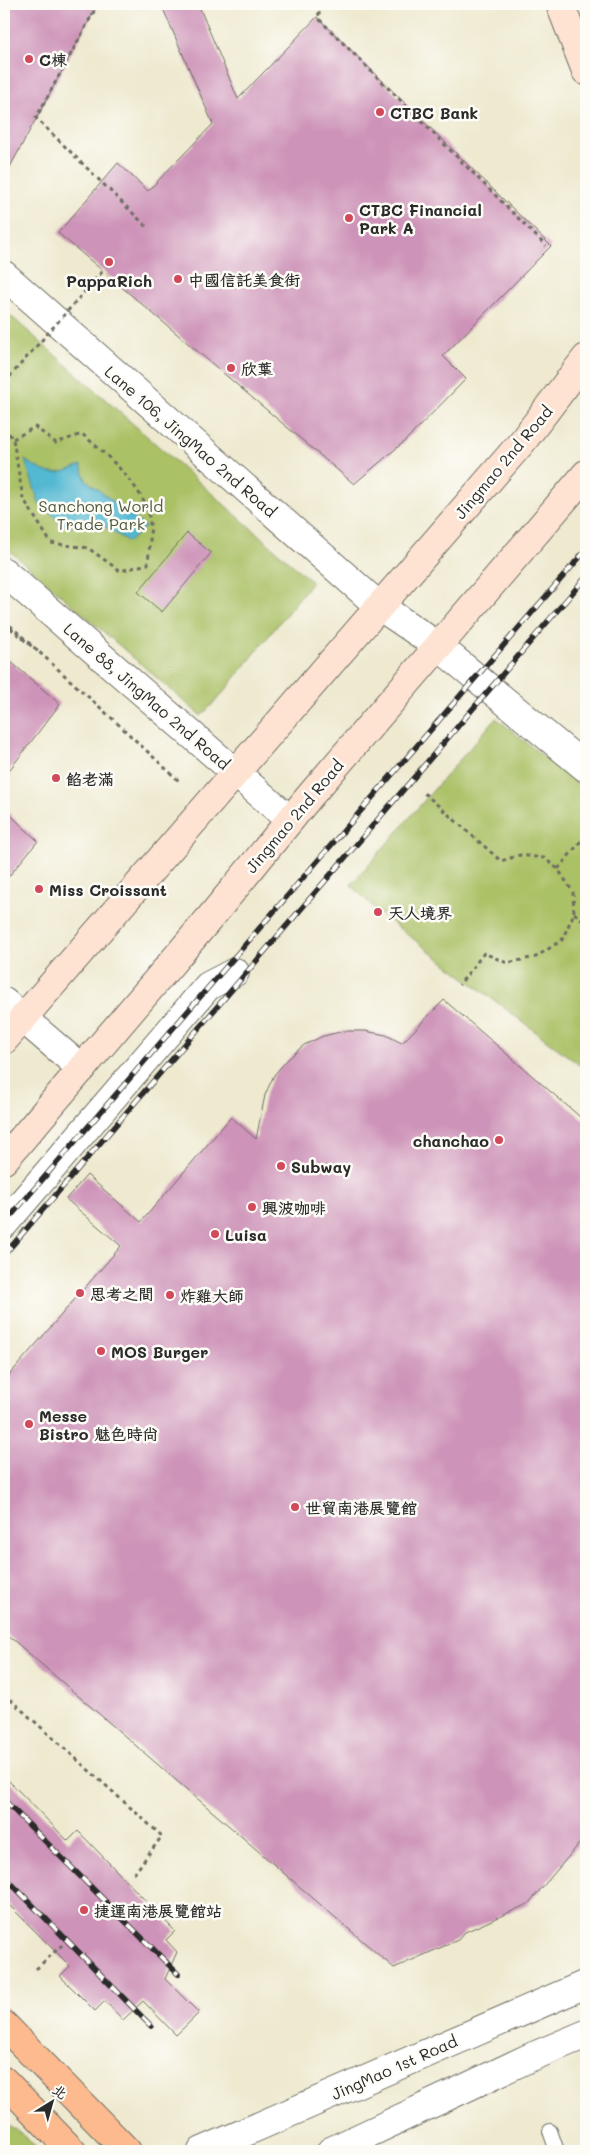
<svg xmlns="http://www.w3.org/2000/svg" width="590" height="2155" viewBox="0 0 590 2155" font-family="Mali,'LXGW WenKai TC',sans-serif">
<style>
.green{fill:#abc166;stroke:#6b7648}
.water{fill:#53b8d2;stroke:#3f727e}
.building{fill:#cd93b8}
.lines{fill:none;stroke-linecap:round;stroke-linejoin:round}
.service-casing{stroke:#6f6e64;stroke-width:16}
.minor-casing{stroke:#6f6e64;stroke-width:30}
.tertiary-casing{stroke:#6f6e64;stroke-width:30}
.secondary-casing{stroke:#6f6e64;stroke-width:30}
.primary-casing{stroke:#6f6e64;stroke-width:30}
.path{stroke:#6f6e64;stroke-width:3;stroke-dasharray:4 4;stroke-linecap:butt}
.service{stroke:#fff;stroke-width:14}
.minor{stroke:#fff;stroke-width:28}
.tertiary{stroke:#fff;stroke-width:28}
.secondary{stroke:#fee3d2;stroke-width:28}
.primary{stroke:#fcba8e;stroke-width:28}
.rail-casing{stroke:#2b2b2b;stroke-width:5.5}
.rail{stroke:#fdfcf7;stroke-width:4;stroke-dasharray:11;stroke-linecap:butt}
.path-bridge{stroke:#6f6e64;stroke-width:3;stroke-dasharray:4 4;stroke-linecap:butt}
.poi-dot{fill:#d1495b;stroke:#fdfcf7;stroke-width:2}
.labels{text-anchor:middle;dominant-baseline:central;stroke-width:5;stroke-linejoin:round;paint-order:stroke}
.poi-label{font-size:16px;font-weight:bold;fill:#2b2b2b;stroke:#fdfcf7;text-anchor:start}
.street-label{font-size:16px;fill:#2b2b2b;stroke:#fdfcf7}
.park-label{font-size:16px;fill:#51583d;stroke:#fdfcf7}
</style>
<rect width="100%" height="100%" fill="#fdfcf7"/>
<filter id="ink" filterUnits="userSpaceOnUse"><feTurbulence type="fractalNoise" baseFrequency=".02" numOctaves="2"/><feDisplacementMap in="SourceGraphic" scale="10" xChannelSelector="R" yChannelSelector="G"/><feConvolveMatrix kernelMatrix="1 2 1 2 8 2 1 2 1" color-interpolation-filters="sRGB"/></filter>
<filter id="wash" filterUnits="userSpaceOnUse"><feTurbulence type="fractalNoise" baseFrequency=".0096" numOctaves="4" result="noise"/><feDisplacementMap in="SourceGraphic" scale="20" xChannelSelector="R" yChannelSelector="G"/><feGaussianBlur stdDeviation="1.12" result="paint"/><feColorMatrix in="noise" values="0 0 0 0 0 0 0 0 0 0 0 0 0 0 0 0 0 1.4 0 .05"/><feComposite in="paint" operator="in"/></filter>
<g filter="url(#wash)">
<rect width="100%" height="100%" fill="#eee9cf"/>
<g class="green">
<path d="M4,310L312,582L224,692L201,716L4,546Z"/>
<path d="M496,718L586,791V1070L378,912L351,885Z"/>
<path d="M4,2122L25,2136L39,2151H4Z"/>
</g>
<path class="water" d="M25,460C50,476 53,477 81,465L86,480L145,527L129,542L99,523L88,526H66L39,503Z"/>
<g id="blocks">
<g class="building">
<path d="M4,4H98L4,178Z"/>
<path d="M161,4H198L238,99L317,17L551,246L443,356L466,379L405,441L354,484L58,233L118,163L148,191L213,124Z"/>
<path d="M187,533L211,553L162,612L138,592Z"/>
<path d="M4,656L60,704L4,777Z"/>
<path d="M4,809L38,841L4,882Z"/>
<path d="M444,1000L586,1122V1836L528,1904L465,1932L458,1940L394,1968L4,1632V1381L121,1246L66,1199L87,1175L141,1222L231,1117L256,1139L265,1095L274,1075L288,1059L304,1045L323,1036L344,1031H365L386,1035L402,1043Z"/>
<path d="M4,1776L68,1841L78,1831L175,1931L166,1940L177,1952L165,1979L199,2013L176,2035L143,2001L123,2020L105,2001L95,2011L60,1976L70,1966L4,1900Z"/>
</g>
</g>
</g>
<g filter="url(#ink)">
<use href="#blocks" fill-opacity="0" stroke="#6f6e64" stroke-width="1"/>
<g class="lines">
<defs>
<path id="service" d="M550,2131L557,2151"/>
<g id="minor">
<path d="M4,275L379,606"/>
<path d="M4,572L290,820"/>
<path d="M4,1002L82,1069"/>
<path d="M4,1224L208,986L235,972"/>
</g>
<g id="tertiary">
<path d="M379,606L438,646L586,768"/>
<path d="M202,2151L586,1984"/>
<path d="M331,2151L529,2058L586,2034"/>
</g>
<g id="secondary">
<path d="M560,4L586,71"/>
<path d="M4,1040L522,442L586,358"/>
<path d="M4,1160L214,913L309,797L586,474"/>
</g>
<g id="primary">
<path d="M4,2025L127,2151"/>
<path d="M4,2081L72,2151"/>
</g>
</defs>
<use href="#service" class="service-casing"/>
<use href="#minor" class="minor-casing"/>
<use href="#tertiary" class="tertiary-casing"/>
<use href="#secondary" class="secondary-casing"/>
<use href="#primary" class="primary-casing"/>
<g class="path">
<path d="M98,4L36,118L147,227"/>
<path d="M321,4L318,18L546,246"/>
<path d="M4,427L13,439L23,498L51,543L88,548L120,571L148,564C149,549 152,532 149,517C144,487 105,453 82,434L56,443L35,427L13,439"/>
<path d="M4,623L41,654"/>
<path d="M506,643L586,547"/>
<path d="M117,723L179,781"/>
<path d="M424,793L501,861L520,855L544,858L558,869L573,892L574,913L562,940L536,957L507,963L484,953L459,985"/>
<path d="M558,869L586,835"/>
<path d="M574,913L586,923"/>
<path d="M4,1694L162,1836L134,1874"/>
<path d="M36,1969L62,1945"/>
</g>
<use href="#service" class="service"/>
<use href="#minor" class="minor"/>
<use href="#tertiary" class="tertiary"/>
<use href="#secondary" class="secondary"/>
<use href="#primary" class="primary"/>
<defs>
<g id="rail">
<path d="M4,1224L586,550"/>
<path d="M4,1255L586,577"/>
<path d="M4,1800L178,1974"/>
<path d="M4,1876L151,2026"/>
</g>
</defs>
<use href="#rail" class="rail-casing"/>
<use href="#rail" class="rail"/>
<g class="path-bridge">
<path d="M4,383L103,271"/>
<path d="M4,620L117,723"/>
</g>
</g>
</g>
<g class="poi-dot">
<circle cx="29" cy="59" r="5"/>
<circle cx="380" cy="112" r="5"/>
<circle cx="349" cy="218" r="5"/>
<circle cx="109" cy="262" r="5"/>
<circle cx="178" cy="279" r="5"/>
<circle cx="231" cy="368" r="5"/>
<circle cx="56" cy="778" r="5"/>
<circle cx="39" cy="889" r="5"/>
<circle cx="378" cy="912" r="5"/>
<circle cx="499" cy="1140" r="5"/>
<circle cx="281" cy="1166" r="5"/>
<circle cx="252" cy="1207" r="5"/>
<circle cx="215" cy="1234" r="5"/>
<circle cx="80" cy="1293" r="5"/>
<circle cx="170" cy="1295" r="5"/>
<circle cx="101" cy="1351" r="5"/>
<circle cx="29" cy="1424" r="5"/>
<circle cx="295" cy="1507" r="5"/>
<circle cx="84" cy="1910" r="5"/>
</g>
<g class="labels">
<g class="poi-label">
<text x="39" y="59">C棟</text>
<text x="390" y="112">CTBC Bank</text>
<text x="359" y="209">CTBC Financial<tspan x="359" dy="18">Park A</tspan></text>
<text x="188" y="279">中國信託美食街</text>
<text x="109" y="280" text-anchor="middle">PappaRich</text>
<text x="241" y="368">欣葉</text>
<text x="66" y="778">餡老滿</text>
<text x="49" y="889">Miss Croissant</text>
<text x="388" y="912">天人境界</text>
<text x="489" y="1140" text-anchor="end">chanchao</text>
<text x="291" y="1166">Subway</text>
<text x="262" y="1207">興波咖啡</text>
<text x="225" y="1234">Luisa</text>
<text x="90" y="1293">思考之間</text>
<text x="180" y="1295">炸雞大師</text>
<text x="111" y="1351">MOS Burger</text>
<text x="39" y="1415">Messe<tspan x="39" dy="18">Bistro 魅色時尚</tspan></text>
<text x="305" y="1507">世貿南港展覽館</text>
<text x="94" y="1910">捷運南港展覽館站</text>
</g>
<g class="street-label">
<text transform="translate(191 441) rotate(41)">Lane 106, JingMao 2nd Road</text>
<text transform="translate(503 462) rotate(-50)">Jingmao 2nd Road</text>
<text transform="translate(147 696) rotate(41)">Lane 88, JingMao 2nd Road</text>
<text transform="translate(294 816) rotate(-50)">Jingmao 2nd Road</text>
<text transform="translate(394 2067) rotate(-24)">JingMao 1st Road</text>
</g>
<g class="park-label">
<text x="101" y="505">Sanchong World<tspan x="101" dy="18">Trade Park</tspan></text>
</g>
</g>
<rect width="590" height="2155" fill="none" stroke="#fdfcf7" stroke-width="20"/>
<g transform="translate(52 2102) rotate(37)" stroke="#fdfcf7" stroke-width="4" paint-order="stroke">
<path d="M0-4L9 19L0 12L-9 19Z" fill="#2b2b2b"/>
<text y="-8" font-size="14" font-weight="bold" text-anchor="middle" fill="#2b2b2b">北</text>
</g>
</svg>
